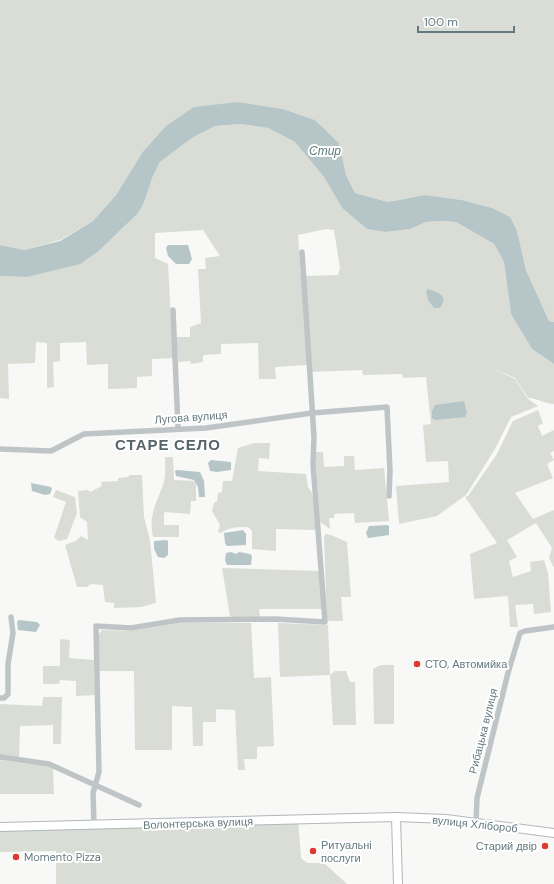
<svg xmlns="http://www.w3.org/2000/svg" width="554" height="884" viewBox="0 0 554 884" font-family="'DM Sans',sans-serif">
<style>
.green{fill:#d9ddd5;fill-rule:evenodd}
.water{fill:#b6c5c7}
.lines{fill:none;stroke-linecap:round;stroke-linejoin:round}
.secondary-casing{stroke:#afb8ba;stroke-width:10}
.street{stroke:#bfc5c7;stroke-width:5.5}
.secondary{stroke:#fff;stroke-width:8}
.poi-dot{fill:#de3930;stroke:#fff;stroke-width:1.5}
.labels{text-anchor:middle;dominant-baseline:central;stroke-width:4;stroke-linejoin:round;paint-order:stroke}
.street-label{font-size:11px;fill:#64797f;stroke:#fff}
.poi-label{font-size:11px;fill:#64797f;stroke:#fff;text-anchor:start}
.water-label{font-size:12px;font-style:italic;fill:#5f787a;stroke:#fff}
.district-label{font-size:15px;font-weight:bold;letter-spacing:1px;fill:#56656b;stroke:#fff}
</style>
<rect width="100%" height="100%" fill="#f8f8f6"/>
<g class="green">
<path d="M0,0H554V322L549,321L526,270L517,231L492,208L462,200L425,195L388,202L355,193L346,175L339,143L315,120L283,109L238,102L142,153L116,195L93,221L60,240L24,250L0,245Z"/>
<path d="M241,124L268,128L295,142L324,177L342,208L367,229L386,232L410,229L426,222L442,221L456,222L494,244L504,262L511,314L532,349L554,364V404C544,404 538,398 528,398L515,378L490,367L515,379L527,398L538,406L511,417L495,449L466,495L437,516L399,524L396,486L449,482L448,461L426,462L423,425L431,424L426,377L403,378L402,374L363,375L362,370L308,372L307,365L275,367L276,379H259L258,343L221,344V354L203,355V362L191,364L190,361L178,362L176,337H190V327L201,323L198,269H206L205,258L220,256L203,230L155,233V258L168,264L173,358L152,359V376L137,377V388L108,389V364L87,365L86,342L60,343V361L53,362L54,387L47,388V343L36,342L35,363L8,364L9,399L0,398V276L27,277L100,250L125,226L143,205L153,176L160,162L192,138L215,126ZM326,229L334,230L340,268L338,275L301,276L298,235Z"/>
<path d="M538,410L543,423L538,426L542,436L554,430V451L550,453L554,460L547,464L553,478L515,493L533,519L554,510V568L549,558L552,548L536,523L507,540L517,557L509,561L513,577L531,571L530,562L544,560L548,573L551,612L534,614L533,604L515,605L518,627H510L508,596L474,599L470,554L497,543L465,497L468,496L497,454L513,421Z"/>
<path d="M254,443H270L269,459L259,458L258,471L306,474L308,487L312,493L317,530L276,529V551L252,549V531L248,527C239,527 228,527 221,533L218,532L220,525L212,511L214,503L217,501L218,493L222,492L223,481H232L238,448Z"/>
<path d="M315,452H323L324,467L344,466V456H354L355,470L384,468L389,521L355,523L354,513L334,514V518H329L330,529L320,522Z"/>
<path d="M165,457H173L174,480L194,481L196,484V501H191L190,514L165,512L164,514V525H179V537H153C148,514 157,503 164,482C166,474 165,465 165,457Z"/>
<path d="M130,475H142L144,517L150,540L156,603L141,607L114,608V603L105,602L103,585L91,584L87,587H77L65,545L76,541L81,536L88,540L87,522L80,517L78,491L88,490L90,492L102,486L101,482L118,481V478L128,477Z"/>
<path d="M56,490L75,497L77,513L67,539L59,541L54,538L66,502L53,497Z"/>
<path d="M326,534L331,535L347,542L351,597H341L343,621H329L327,619L324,537Z"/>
<path d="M222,568L321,571L323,609H259L260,618H233L230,616Z"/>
<path d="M180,623H251L254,678L271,677L274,746L257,747V759H244L245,770H238L235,710L216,709V722H203V746H193L192,707L172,706V750H135L134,671H99L98,636L102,630L130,631Z"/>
<path d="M278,623L328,625L330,675L335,671H346L350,682H355L356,725H333L330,675L280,677Z"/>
<path d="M60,639L70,640L69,658L94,660L95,695L76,696V681L60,680L59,684H43V666H60Z"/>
<path d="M381,665H394V724H374L373,669Z"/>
<path d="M43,697H62L61,744H53V725L20,726L19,758L0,755V704L42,706Z"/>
<path d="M0,760L51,767L53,769L54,794H0Z"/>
<path d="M298,820L301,858L307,863H324L347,884H56V851L0,852V827Z"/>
</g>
<g class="water">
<path d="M238,102L283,109L315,120L339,143L346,175L355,193L388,202L425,195L462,200L492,208L510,217L517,231L526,270L549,321L554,322V364L532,349L511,314L504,262L494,244L456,222L442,221L426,222L410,229L386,232L367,229L342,208L324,177L295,142L268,128L241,124L215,126L192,138L160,162L153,176L143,205L137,214L100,250L80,264L27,277L0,276V245L24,250L60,241L93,221L116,195L142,153L166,126L194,107Z"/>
<path d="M168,245H188L192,259L189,264H176L168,256L166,248Z"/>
<path d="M428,289C439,293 449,295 440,308H434L428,300L426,292Z"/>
<path d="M464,401L467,413L465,417L435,420L432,418V411L435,405Z"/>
<path d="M211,460L231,462V470L217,472L210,471L208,463Z"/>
<path d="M177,470L200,472L204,481L205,497H199L198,487L194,480L176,476L175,471Z"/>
<path d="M31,483L51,487L52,489L50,494L45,495L32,491Z"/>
<path d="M387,525L389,526V535L368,538L366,533L369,526Z"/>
<path d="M243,530L246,534V545L227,546L225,543L224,533Z"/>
<path d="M166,540L168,541V555L164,558L158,557L154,549V541Z"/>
<path d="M231,552L236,554L239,552L250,554L252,556L251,565H227L225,560L226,553Z"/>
<path d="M19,620L37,622L40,625L36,632L18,630L17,622Z"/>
</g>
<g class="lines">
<defs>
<g id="secondary">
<path d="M396,817L398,884"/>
<path d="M0,827L396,817L446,819L554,833"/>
</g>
</defs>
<use href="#secondary" class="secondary-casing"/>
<g class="street">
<path d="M173,310L178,428"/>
<path d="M0,449L51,451L84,434L206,428L312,413L387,407L390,471L389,496"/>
<path d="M0,698H4L8,694V664L13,633L11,617"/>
<path d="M0,757L49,764L139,805"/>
<path d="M476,823L477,798L508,673L520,633L525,631L554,627"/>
<path d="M94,825L93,793L99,772L96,626L131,628L180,620L275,619L325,622L313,464L314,437L302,252"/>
</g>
<use href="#secondary" class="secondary"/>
</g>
<g class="poi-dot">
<circle cx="417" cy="664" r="4"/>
<circle cx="545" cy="846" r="4"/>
<circle cx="313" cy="851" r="4"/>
<circle cx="16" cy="857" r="4"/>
</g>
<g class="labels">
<g class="street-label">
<text transform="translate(191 417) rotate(-4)">Лугова вулиця</text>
<text transform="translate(483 731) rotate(-76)">Рибацька вулиця</text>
<text transform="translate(198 823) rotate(-2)">Волонтерська вулиця</text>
<text transform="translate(475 824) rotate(6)">вулиця Хлібороб</text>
</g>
<g class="poi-label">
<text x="425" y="664">СТО, Автомийка</text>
<text x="321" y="845">Ритуальні<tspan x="321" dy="13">послуги</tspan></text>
<text x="537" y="846" text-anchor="end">Старий двір</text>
<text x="24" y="857">Momento Pizza</text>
</g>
<g class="water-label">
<text x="325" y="151">Стир</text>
</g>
<g class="district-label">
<text x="168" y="445">СТАРЕ СЕЛО</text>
</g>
</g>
<path d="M418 26v6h96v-6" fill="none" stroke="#64797f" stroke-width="2"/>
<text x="424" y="26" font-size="12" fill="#64797f" stroke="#ffffff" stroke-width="3" paint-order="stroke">100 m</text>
</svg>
